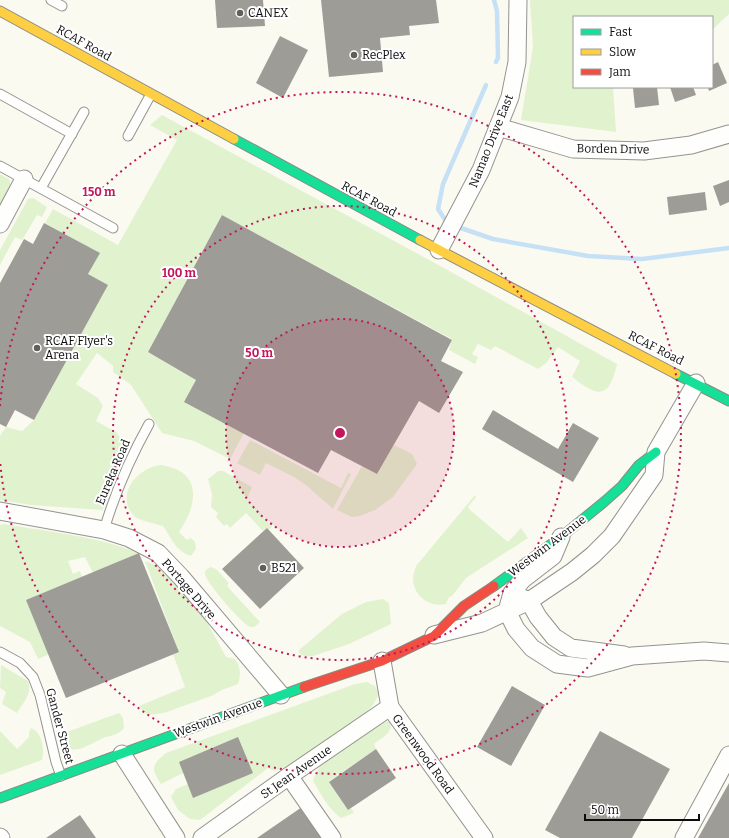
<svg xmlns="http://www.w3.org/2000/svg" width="729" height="838" viewBox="0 0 729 838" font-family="Bitter,serif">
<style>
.green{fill:#e1f2cf}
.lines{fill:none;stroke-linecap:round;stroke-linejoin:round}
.stream{stroke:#c6e1f6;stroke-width:4.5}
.building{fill:#9e9c96}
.lane-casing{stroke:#94938f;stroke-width:11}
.street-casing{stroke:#94938f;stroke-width:19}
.fast-casing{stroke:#8a8a85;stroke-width:11}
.slow-casing{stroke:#8a8a85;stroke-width:11}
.jam-casing{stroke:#8a8a85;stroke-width:11}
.lane{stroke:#fefefd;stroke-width:9}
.street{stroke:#fefefd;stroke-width:17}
.fast{stroke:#16e098;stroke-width:9}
.slow{stroke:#ffcf43;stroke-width:9}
.jam{stroke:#f24e42;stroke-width:9}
.ring{fill:none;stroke:#c2185b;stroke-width:2;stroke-dasharray:2 4}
.poi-dot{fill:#605f5c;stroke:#fff;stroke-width:1.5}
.labels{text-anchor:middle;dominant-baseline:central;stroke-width:4;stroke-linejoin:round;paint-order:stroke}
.poi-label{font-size:12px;fill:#0c0c0c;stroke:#fff;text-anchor:start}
.street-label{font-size:12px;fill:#0c0c0c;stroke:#fff}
.centre{fill:#c2185b;stroke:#fff;stroke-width:2}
.ring-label{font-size:12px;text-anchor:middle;font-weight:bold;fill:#c2185b;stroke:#fff;stroke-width:4;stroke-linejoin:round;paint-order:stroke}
</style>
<rect width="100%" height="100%" fill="#fbfaf0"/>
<g class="green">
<path d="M530,0H729V14L712,30V17H574V87H613L616,132L521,120L533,47Z"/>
<path d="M162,115L433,262L617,364C609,400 598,397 572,377L580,361L558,347L546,363L538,369L495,346L491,350L478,344L472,354L478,357L475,364L449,350L452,339L222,215L148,352L196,380L185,402L244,433L230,459L194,441L162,433L131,385L113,372V366L97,353L76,384L98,398L103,406L96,421L116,432L126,445L125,460L121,466L114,480L110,492L108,503L102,510L31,505L0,500V436L6,427L22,431L34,420L108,285L88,274L99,253L45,223L53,209L118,245L177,140L150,125Z"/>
<path d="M0,174L10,180V191L0,210Z"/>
<path d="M33,198L47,207L42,217L37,215L22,240L15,237L0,265V250L28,199Z"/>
<path d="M250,440L341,488L348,473L351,474L333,509L307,486L294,477L266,463L260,475L237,463Z"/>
<path d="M394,445L412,454L417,464L393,497L375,510L360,516L352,517L337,510L362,466L377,474Z"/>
<path d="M161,465C203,471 198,504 179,532L187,540L191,538L195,542L196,549L191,556C175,551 171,537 163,526C156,524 138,520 134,516C114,495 138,467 161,465Z"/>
<path d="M218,471H223L252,487L247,499L272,527L269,530L267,528L263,531L246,513L230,528L227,524L224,526L216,517L218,513L211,507L212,494L208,479Z"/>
<path d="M475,495L476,497L468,507L470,510L508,542L521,528L528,538L466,578L452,596L449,597L446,604C430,608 413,596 413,578C413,574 415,570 416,566Z"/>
<path d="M4,524C49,532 97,536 139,553L93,573L85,557L68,561L73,574L80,571L82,577L27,600L49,654L38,659L30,642L0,626V525Z"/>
<path d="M145,561L161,567L198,606L226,657L235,659C241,668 241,674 238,684L222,690L211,696L164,713L147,715L139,706L185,687L173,654L179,652Z"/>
<path d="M211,567L216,569L229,583L227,586L260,622L254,627C252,627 250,627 248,626C240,621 204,581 205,573C205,570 208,568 211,567Z"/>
<path d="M383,599L389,603L391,624L349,644L313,656C307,657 303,656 299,653V650L342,614L366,602Z"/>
<path d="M1,665L28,681C33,693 23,703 17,713L2,704L6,692L0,688Z"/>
<path d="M367,682L375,686L379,694L373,705L363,715L303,757L285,767L274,771L268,768L200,820L190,819L178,810L171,797L176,789L188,784L183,773L161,784C151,769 151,765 166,753L355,684Z"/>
<path d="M119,713L123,718L124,728C117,737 107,735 99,740C85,747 67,759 61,737L64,733Z"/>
<path d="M388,721L390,722C394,733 381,738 374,744L376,749L329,781L348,810L351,808L354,813L341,818C328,809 321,794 313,781L316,772L321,765L381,724Z"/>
<path d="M31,728C42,732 45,749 42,760L0,775V731L17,749L29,737V732Z"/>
</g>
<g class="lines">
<g class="stream">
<path d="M494,0L497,11L498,58L496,62"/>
<path d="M448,224L438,209L443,184L486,85"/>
<path d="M455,226L493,239L588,256L642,259L729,248"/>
</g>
</g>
<g class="building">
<path d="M215,0H263L265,26L217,28Z"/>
<path d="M321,0H436L439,23L409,26L410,35L380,38L383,72L329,77Z"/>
<path d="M280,36L308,50L283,98L256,83Z"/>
<path d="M718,62L727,83L709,91L708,87H712V65Z"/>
<path d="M643,87H657L659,105L635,108L633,88Z"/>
<path d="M670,87H693L696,95L675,102Z"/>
<path d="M729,180V202L720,206L713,186Z"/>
<path d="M705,192L707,210L669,215L667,197Z"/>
<path d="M222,215L452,340L441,361L463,372L439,413L419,401L377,474L331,450L318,473L184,402L196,380L148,352Z"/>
<path d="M44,223L100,253L88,274L108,285L34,420L15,410L6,427L0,424V283L24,239L33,244Z"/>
<path d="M493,410L558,449L573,423L599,438L573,482L482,429Z"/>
<path d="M267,528L304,568L260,609L222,569Z"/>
<path d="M139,553L179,652L66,698L26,600Z"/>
<path d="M512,686L545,705L511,766L477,747Z"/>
<path d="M600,731L670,769L632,838H560L545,830Z"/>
<path d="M238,737L253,773L193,798L179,762Z"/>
<path d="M376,749L396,778L348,810L329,782Z"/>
<path d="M729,783V838H698Z"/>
<path d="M302,807L324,838H257Z"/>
<path d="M80,815L96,838H46Z"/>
</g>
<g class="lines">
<defs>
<g id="lane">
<path d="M51,0L62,6"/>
<path d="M0,94L72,134"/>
<path d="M128,136L151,94"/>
<path d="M0,166L113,228"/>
<path d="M41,188L84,112"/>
<path d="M104,530C115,493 130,458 149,424"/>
<path d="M0,652L20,663L33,677L40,695L56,762L61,776"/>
</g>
<g id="street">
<path d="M498,127L573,149L644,151L691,145L729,134"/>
<path d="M0,224L24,179"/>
<path d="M439,250L481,170L510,97L517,62L518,0"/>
<path d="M0,511L104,530L129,538L158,553L181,577L281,695"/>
<path d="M561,537L553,556L522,580L512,593L507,611L516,629L532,648L557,664L588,668L632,656L704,651L729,653"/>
<path d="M520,597L529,601L538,617L554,637L571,648L624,655"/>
<path d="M434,635L482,623L529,601L572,572L593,555L612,536L654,475L656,452L696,383"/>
<path d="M382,661L390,707L484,838"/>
<path d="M122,754L176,838"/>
<path d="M289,776L332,838"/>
<path d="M0,837L1,838"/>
<path d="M202,838L289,776L390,707"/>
<path d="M684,838L729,755"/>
</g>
<g id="fast">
<path d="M234,139L420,240"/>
<path d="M676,374L729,401"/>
<path d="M494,586L561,537L604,502L622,486L639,465L656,452"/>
<path d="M0,798L304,687"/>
</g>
<g id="slow">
<path d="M0,11L234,139"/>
<path d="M420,240L676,374"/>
</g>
<path id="jam" d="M304,687L382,661L434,636L464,606L494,586"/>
</defs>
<use href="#lane" class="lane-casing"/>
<use href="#street" class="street-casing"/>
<use href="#fast" class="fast-casing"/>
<use href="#slow" class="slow-casing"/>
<use href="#jam" class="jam-casing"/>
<use href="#lane" class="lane"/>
<use href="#street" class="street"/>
<use href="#fast" class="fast"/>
<use href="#slow" class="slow"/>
<use href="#jam" class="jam"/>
</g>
<circle cx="340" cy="433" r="114" fill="#c2185b" fill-opacity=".12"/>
<g class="ring">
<circle cx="340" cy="433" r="114"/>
<circle cx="340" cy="433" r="227"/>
<path d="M0 406A341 341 0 1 1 0 460"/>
</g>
<g class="poi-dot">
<circle cx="240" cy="13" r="4"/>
<circle cx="354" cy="55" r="4"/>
<circle cx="37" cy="348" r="4"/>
<circle cx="263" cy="568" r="4"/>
</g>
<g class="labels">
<g class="poi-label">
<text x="248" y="13">CANEX</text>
<text x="362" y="55">RecPlex</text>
<text x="45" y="341">RCAF Flyer's<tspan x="45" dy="14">Arena</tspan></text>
<text x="271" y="568">B521</text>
</g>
<g class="street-label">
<text transform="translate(84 43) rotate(29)">RCAF Road</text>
<text transform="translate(491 141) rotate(-68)">Namao Drive East</text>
<text transform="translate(613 149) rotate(1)">Borden Drive</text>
<text transform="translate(369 199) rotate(28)">RCAF Road</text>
<text transform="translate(656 348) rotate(27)">RCAF Road</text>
<text transform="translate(113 472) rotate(-67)">Eureka Road</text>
<text transform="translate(547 546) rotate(-37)">Westwin Avenue</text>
<text transform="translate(189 589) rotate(49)">Portage Drive</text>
<text transform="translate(218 718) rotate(-20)">Westwin Avenue</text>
<text transform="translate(60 726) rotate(75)">Gander Street</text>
<text transform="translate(423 754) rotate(54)">Greenwood Road</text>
<text transform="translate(296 772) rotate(-35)">St Jean Avenue</text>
</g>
</g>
<circle cx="340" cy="433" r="6" class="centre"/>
<g class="ring-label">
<text x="99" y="196">150 m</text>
<text x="179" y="277">100 m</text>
<text x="259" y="357">50 m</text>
</g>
<rect x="573" y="16" width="140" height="72" fill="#ffffff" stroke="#9e9e9e"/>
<rect x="581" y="29" width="20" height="6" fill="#16e098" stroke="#9e9e9e"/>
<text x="609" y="36" font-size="12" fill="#0c0c0c">Fast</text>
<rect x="581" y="49" width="20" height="6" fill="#ffcf43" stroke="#9e9e9e"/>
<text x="609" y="56" font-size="12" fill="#0c0c0c">Slow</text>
<rect x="581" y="69" width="20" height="6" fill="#f24e42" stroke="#9e9e9e"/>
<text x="609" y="76" font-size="12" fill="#0c0c0c">Jam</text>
<path d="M585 814v6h114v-6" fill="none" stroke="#0c0c0c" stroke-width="2"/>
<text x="591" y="814" font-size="12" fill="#0c0c0c" stroke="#ffffff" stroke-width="3" paint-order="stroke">50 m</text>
</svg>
